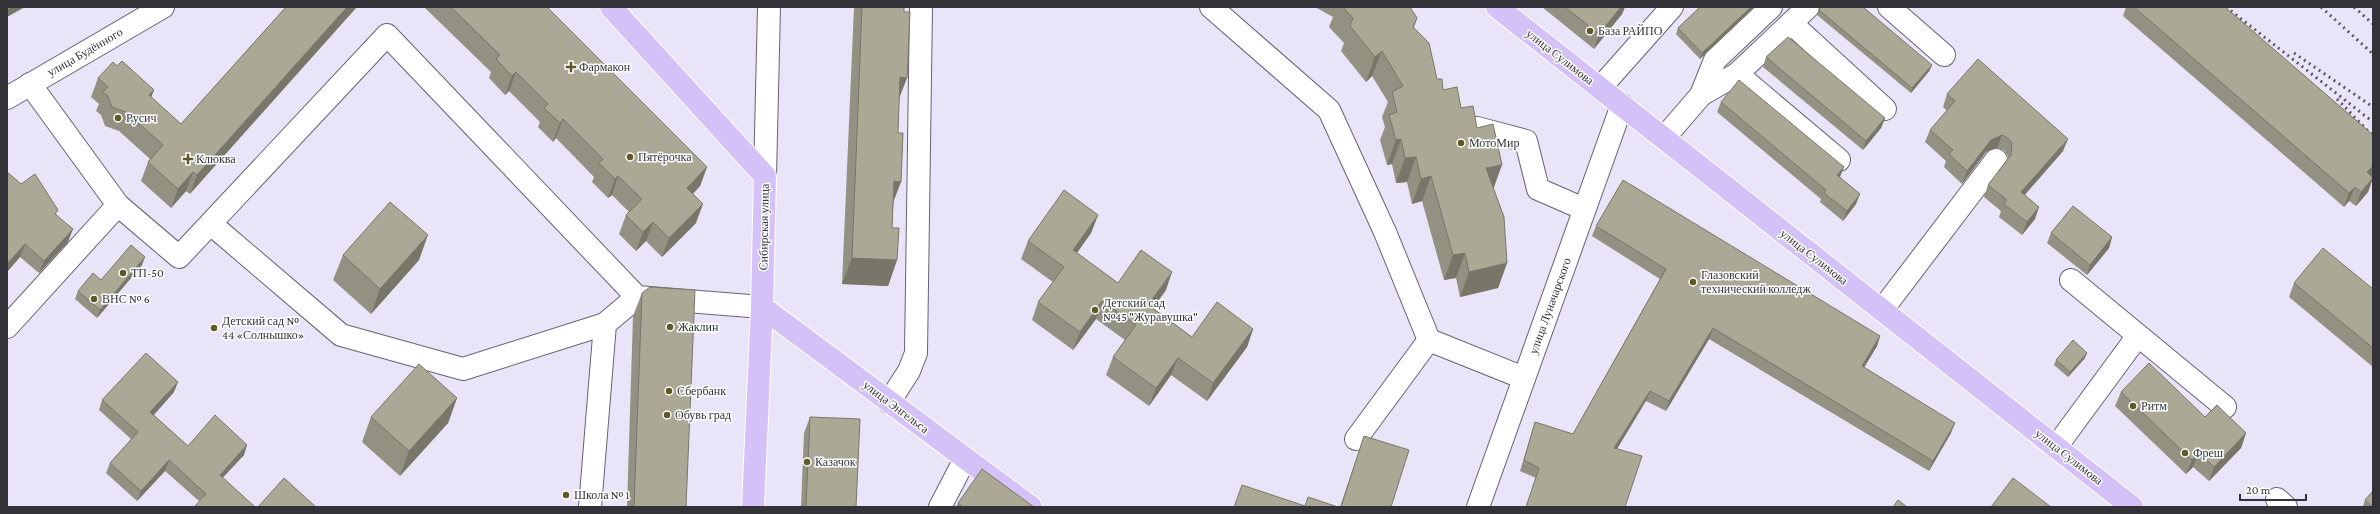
<svg xmlns="http://www.w3.org/2000/svg" width="2380" height="514" viewBox="0 0 2380 514" font-family="'Crimson Pro',serif">
<style>
.lines{fill:none;stroke-linecap:round;stroke-linejoin:round}
.minor-casing{stroke:#676273;stroke-width:24}
.major-casing{stroke:#fff;stroke-width:24}
.minor{stroke:#fff;stroke-width:22}
.major{stroke:#d4c1f7;stroke-width:22}
.rail{stroke:#5d5a64;stroke-width:3;stroke-dasharray:2 4;stroke-linecap:butt}
.wall{fill:#939181}
.shaded-wall{fill:#787669}
.building{fill:#aba996;stroke:#787669}
.poi-dot{fill:#605925;stroke:#fff;stroke-width:1.5}
.labels{text-anchor:middle;dominant-baseline:central;stroke-width:3;stroke-linejoin:round;paint-order:stroke}
.poi-label{font-size:12px;fill:#343239;stroke:#fff;text-anchor:start}
.street-label{font-size:12px;fill:#343239;stroke:#fff}
</style>
<rect width="100%" height="100%" fill="#eae4f8"/>
<g class="lines">
<defs>
<g id="minor">
<path d="M1211,7L1329,110L1385,232L1429,340L1524,378"/>
<path d="M1889,7L1944,55"/>
<path d="M1791,23L1885,109"/>
<path d="M1737,74L1839,160"/>
<path d="M30,84L118,205L179,257L387,35L637,297L762,307"/>
<path d="M1600,88L1672,7"/>
<path d="M1701,95L1715,60L1771,7"/>
<path d="M7,98L163,7"/>
<path d="M1477,128L1526,141L1538,189L1584,209"/>
<path d="M1664,138L1701,95L1737,74L1808,7"/>
<path d="M765,176L769,7"/>
<path d="M211,224L341,335L463,369L605,324"/>
<path d="M2071,280L2225,407"/>
<path d="M1882,310L1996,160"/>
<path d="M7,327L118,205"/>
<path d="M889,402L909,371L916,353L921,7"/>
<path d="M1356,439L1429,340"/>
<path d="M2056,447L2137,337"/>
<path d="M2277,499L2286,507"/>
<path d="M590,507L605,324L637,297"/>
<path d="M940,507L965,459"/>
<path d="M1478,507L1622,105"/>
</g>
<g id="major">
<path d="M611,7L765,176L762,307L753,507"/>
<path d="M1497,7L2132,507"/>
<path d="M762,307L1031,507"/>
</g>
</defs>
<use href="#minor" class="minor-casing"/>
<use href="#major" class="major-casing"/>
<use href="#minor" class="minor"/>
<use href="#major" class="major"/>
<g class="rail">
<path d="M2226,7L2373,122"/>
<path d="M2321,7L2373,54"/>
<path d="M2354,7L2373,24"/>
<path d="M2294,53L2373,107"/>
<path d="M2337,99L2373,136"/>
</g>
</g>
<g class="wall">
<path d="M286,7L190,194L186,191L171,208L141,181L148,162L150,159L119,131L105,126L101,115L96,111L99,104L91,97L98,78L151,97L181,124Z"/>
<path d="M424,7H547L707,167L700,186L693,194L696,223L662,257L646,241L636,251L619,234L626,215L629,212L612,195L608,198L592,182L594,177L556,138L553,142L538,127L540,122L509,91L505,95L489,78L491,72Z"/>
<path d="M854,7H904L892,228L897,260L888,286L842,284Z"/>
<path d="M1315,7H1410L1417,18L1414,27L1437,79L1443,90L1461,108L1477,128L1493,189L1507,263L1498,288L1460,297L1456,278L1444,280L1422,201L1412,204L1407,182L1396,183L1392,164L1387,165L1380,140L1385,127L1382,117L1388,102L1372,76L1366,82L1341,51L1344,43L1329,27L1333,17Z"/>
<path d="M1542,7H1625L1622,14L1594,49Z"/>
<path d="M1700,7H1755L1700,59L1676,34L1678,28Z"/>
<path d="M1819,7H1863L1930,70L1911,93L1817,15Z"/>
<path d="M2126,7H2225L2373,135V174L2371,176L2373,178L2368,192L2356,206L2349,201L2344,207L2123,16Z"/>
<path d="M1766,57L1885,118L1881,128L1863,150L1763,67Z"/>
<path d="M1947,94L2063,151L2025,195L2035,219L2022,235L1999,217L2001,211L1984,197L1988,185L2007,159L2008,156L2004,150L1997,148L1986,152L1962,184L1944,167L1946,161L1925,142L1930,130L1947,111L1943,107Z"/>
<path d="M1721,102L1840,177L1856,204L1843,221L1820,202L1821,199L1717,112Z"/>
<path d="M7,172L57,215L68,242L39,273L20,257L7,272Z"/>
<path d="M1098,215L1091,233L1077,253L1118,283L1166,290L1153,308L1192,337L1253,329L1247,347L1207,401L1171,375L1149,406L1106,375L1113,357L1125,340L1096,319L1073,350L1032,320L1038,302L1053,282L1021,259L1028,241Z"/>
<path d="M1596,226L1880,336L1877,346L1864,367L1951,433L1929,471L1709,339L1666,411L1646,401L1536,478L1520,471L1535,422L1573,434L1660,279L1592,236Z"/>
<path d="M2051,233L2112,237L2109,248L2087,275L2047,243Z"/>
<path d="M343,255L419,260L371,314L333,280Z"/>
<path d="M142,265L97,318L75,299L78,291L101,280Z"/>
<path d="M2294,283L2373,289V367L2289,297Z"/>
<path d="M642,293L686,507H627L633,316Z"/>
<path d="M2085,358L2068,377L2054,365L2056,360Z"/>
<path d="M174,392L154,415L188,446L244,455L199,501L165,471L137,501L106,473L110,463L131,439L99,410L102,400Z"/>
<path d="M2121,392L2205,417L2246,433L2241,448L2209,481L2193,467L2186,474L2115,406Z"/>
<path d="M457,398L448,423L400,476L362,442L371,417Z"/>
<path d="M810,417L856,507H801L804,433Z"/>
<path d="M1364,436L1391,507H1340Z"/>
<path d="M2365,500L2373,507H2364L2363,506Z"/>
<path d="M958,503L1034,507H956Z"/>
</g>
<g class="shaded-wall">
<path d="M11,7H25L7,17V9Z"/>
<path d="M347,7H357L190,194L197,175Z"/>
<path d="M1621,7H1625L1622,14L1594,49L1599,34Z"/>
<path d="M1751,7H1755L1700,59L1702,53Z"/>
<path d="M1382,51L1372,76L1366,82L1375,57Z"/>
<path d="M1932,65L1930,70L1911,93L1912,88Z"/>
<path d="M516,72L509,91L505,95L512,76Z"/>
<path d="M900,77L907,78L897,104Z"/>
<path d="M154,90L147,109L149,95Z"/>
<path d="M1885,118L1881,128L1863,150L1866,141Z"/>
<path d="M563,119L556,138L553,142L560,123Z"/>
<path d="M2002,135L1997,148L1986,152L1962,184L1967,171L1991,140Z"/>
<path d="M1401,139L1392,164L1387,165L1396,140Z"/>
<path d="M2068,139L2063,151L2016,204L2021,192Z"/>
<path d="M1416,157L1407,182L1396,183L1405,158Z"/>
<path d="M1502,165L1493,190L1486,168Z"/>
<path d="M2373,166V174L2362,187L2367,172Z"/>
<path d="M707,167L700,186L680,207L687,188Z"/>
<path d="M1844,167L1840,177L1834,184L1837,175Z"/>
<path d="M193,172L186,191L171,208L178,189Z"/>
<path d="M618,176L612,195L608,198L615,179Z"/>
<path d="M1431,176L1422,201L1412,204L1421,179Z"/>
<path d="M2373,178L2368,192L2356,206L2361,192Z"/>
<path d="M894,181L901,182L891,208Z"/>
<path d="M2355,187L2349,201L2344,207L2349,193Z"/>
<path d="M1860,194L1856,204L1843,221L1847,211Z"/>
<path d="M703,204L696,223L662,257L669,238Z"/>
<path d="M2039,207L2035,219L2022,235L2027,222Z"/>
<path d="M1098,215L1091,233L1066,268L1073,250Z"/>
<path d="M653,222L646,241L636,251L643,232Z"/>
<path d="M73,229L68,242L39,273L44,261Z"/>
<path d="M428,235L419,260L371,314L380,289Z"/>
<path d="M2112,237L2109,248L2087,275L2090,265Z"/>
<path d="M25,244L20,257L7,272V264Z"/>
<path d="M1465,253L1456,278L1444,280L1453,255Z"/>
<path d="M145,257L142,265L97,318L100,310Z"/>
<path d="M852,258L897,260L888,286L842,284Z"/>
<path d="M1507,263L1498,288L1460,297L1469,272Z"/>
<path d="M1172,272L1166,290L1142,323L1148,305Z"/>
<path d="M1102,301L1096,319L1073,350L1080,332Z"/>
<path d="M1713,328L1709,339L1666,411L1669,401Z"/>
<path d="M1253,329L1247,347L1207,401L1213,383Z"/>
<path d="M1880,336L1877,346L1859,376L1862,366Z"/>
<path d="M2087,353L2085,358L2068,377L2070,372Z"/>
<path d="M1178,358L1171,375L1149,406L1156,388Z"/>
<path d="M178,382L174,392L147,422L150,412Z"/>
<path d="M1650,391L1646,401L1611,459L1614,448Z"/>
<path d="M457,398L448,423L400,476L409,451Z"/>
<path d="M1955,423L1951,433L1929,471L1933,461Z"/>
<path d="M2246,433L2241,448L2209,481L2214,467Z"/>
<path d="M247,445L244,455L216,485L220,475Z"/>
<path d="M2199,452L2193,467L2186,474L2192,460Z"/>
<path d="M169,460L165,471L137,501L141,491Z"/>
</g>
<g class="building">
<path d="M286,7H347L197,175L193,172L178,189L148,162L163,145L126,112L112,107L108,96L103,92L108,87L98,78L113,62L117,66L122,61L154,90L149,95L181,124Z"/>
<path d="M451,7H547L707,167L687,188L703,204L669,238L653,222L643,232L626,215L642,199L618,176L615,179L599,163L603,159L563,119L560,123L544,108L548,104L516,72L512,76L496,59L500,55Z"/>
<path d="M862,7H904V12H910L907,78L900,77L898,133H903L901,182L894,181L892,228H899L897,260L852,258Z"/>
<path d="M1343,7H1410L1417,18L1413,27L1429,43L1437,79H1442L1443,90L1457,87L1461,108L1473,106L1477,128L1493,124L1502,165L1486,168L1504,217L1507,263L1469,272L1465,253L1453,255L1431,176L1421,179L1416,157L1405,158L1401,139L1396,140L1389,115L1397,112L1392,92L1403,86L1382,51L1375,57L1350,26L1353,18Z"/>
<path d="M1565,7H1621L1599,34Z"/>
<path d="M1700,7H1751L1702,53L1678,28Z"/>
<path d="M1820,7H1863L1932,65L1912,88L1819,10Z"/>
<path d="M2134,7H2225L2373,135V166L2367,172L2373,178L2361,192L2355,187L2349,193Z"/>
<path d="M1788,37L1885,118L1866,141L1766,57Z"/>
<path d="M1978,59L2068,139L2021,192L2039,207L2027,222L2004,204L2007,200L1988,185L2011,155L2012,143L2008,138L2002,135L1991,140L1967,171L1949,154L1953,150L1930,130L1955,101L1947,94Z"/>
<path d="M1739,80L1844,167L1837,175L1860,194L1847,211L1824,193L1826,190L1721,102Z"/>
<path d="M7,172L21,184L35,174L58,210L55,214L73,229L44,261L25,244L7,264Z"/>
<path d="M1623,180L1880,336L1862,366L1955,423L1933,461L1713,328L1669,401L1650,391L1614,448L1642,456L1625,507H1526L1539,468L1524,460L1535,422L1573,434L1666,269L1596,226Z"/>
<path d="M1064,190L1098,215L1073,250L1118,283L1141,250L1172,272L1148,305L1192,337L1217,302L1253,329L1213,383L1178,358L1156,388L1113,357L1136,325L1102,301L1080,332L1038,302L1064,267L1028,241Z"/>
<path d="M390,202L428,235L380,289L343,255Z"/>
<path d="M2073,206L2112,237L2090,265L2051,233Z"/>
<path d="M131,245L145,257L100,310L78,291L93,273L101,280Z"/>
<path d="M2323,248L2373,289V348L2294,283Z"/>
<path d="M650,287L695,290L686,507H634L642,293Z"/>
<path d="M2073,340L2087,353L2070,372L2056,360Z"/>
<path d="M146,353L178,382L150,412L188,446L215,415L247,445L220,475L255,507H194L206,494L169,460L141,491L110,463L138,432L102,400Z"/>
<path d="M2149,363L2205,417L2217,405L2246,433L2214,467L2199,452L2192,460L2121,392Z"/>
<path d="M419,364L457,398L409,451L371,417Z"/>
<path d="M810,417L860,419L856,507H806Z"/>
<path d="M1364,436L1409,450L1391,507H1341Z"/>
<path d="M982,469L1034,507H963L958,503Z"/>
<path d="M284,478L316,507H258Z"/>
<path d="M2013,478L2051,507H1991Z"/>
<path d="M1242,485L1305,506L1308,497L1338,507H1234Z"/>
<path d="M2373,491V507L2365,500Z"/>
<path d="M1898,500L1907,507H1893Z"/>
</g>
<g class="poi-dot">
<circle cx="1590" cy="31" r="4"/>
<path d="M569 61h4v4h4v4h-4v4h-4v-4h-4v-4h4z"/>
<circle cx="118" cy="118" r="4"/>
<circle cx="1461" cy="143" r="4"/>
<circle cx="630" cy="157" r="4"/>
<path d="M186 153h4v4h4v4h-4v4h-4v-4h-4v-4h4z"/>
<circle cx="123" cy="273" r="4"/>
<circle cx="1693" cy="282" r="4"/>
<circle cx="94" cy="299" r="4"/>
<circle cx="1095" cy="310" r="4"/>
<circle cx="670" cy="327" r="4"/>
<circle cx="214" cy="328" r="4"/>
<circle cx="669" cy="391" r="4"/>
<circle cx="2133" cy="406" r="4"/>
<circle cx="667" cy="415" r="4"/>
<circle cx="2185" cy="453" r="4"/>
<circle cx="807" cy="462" r="4"/>
<circle cx="566" cy="495" r="4"/>
</g>
<g class="labels">
<g class="poi-label">
<text x="1598" y="31">База РАЙПО</text>
<text x="579" y="67">Фармакон</text>
<text x="126" y="118">Русич</text>
<text x="1469" y="143">МотоМир</text>
<text x="638" y="157">Пятёрочка</text>
<text x="196" y="159">Клюква</text>
<text x="131" y="273">ТП-50</text>
<text x="1701" y="275">Глазовский<tspan x="1701" dy="14">технический колледж</tspan></text>
<text x="102" y="299">ВНС № 6</text>
<text x="1103" y="303">Детский сад<tspan x="1103" dy="14">№45 "Журавушка"</tspan></text>
<text x="222" y="321">Детский сад №<tspan x="222" dy="14">44 «Солнышко»</tspan></text>
<text x="678" y="327">Жаклин</text>
<text x="677" y="391">Сбербанк</text>
<text x="2141" y="406">Ритм</text>
<text x="675" y="415">Обувь град</text>
<text x="2193" y="453">Фреш</text>
<text x="815" y="462">Казачок</text>
<text x="574" y="495">Школа № 1</text>
</g>
<g class="street-label">
<text transform="translate(85 52) rotate(-30)">улица Будённого</text>
<text transform="translate(1560 57) rotate(38)">улица Сулимова</text>
<text transform="translate(764 227) rotate(-89)">Сибирская улица</text>
<text transform="translate(1814 257) rotate(38)">улица Сулимова</text>
<text transform="translate(1550 306) rotate(-70)">улица Луначарского</text>
<text transform="translate(896 407) rotate(37)">улица Энгельса</text>
<text transform="translate(2069 457) rotate(38)">улица Сулимова</text>
</g>
</g>
<rect width="2380" height="514" fill="none" stroke="#343239" stroke-width="16"/>
<path d="M2240 494v6h66v-6" fill="none" stroke="#343239" stroke-width="2"/>
<text x="2246" y="494" font-size="12" fill="#343239" stroke="#ffffff" stroke-width="3" paint-order="stroke">20 m</text>
</svg>
